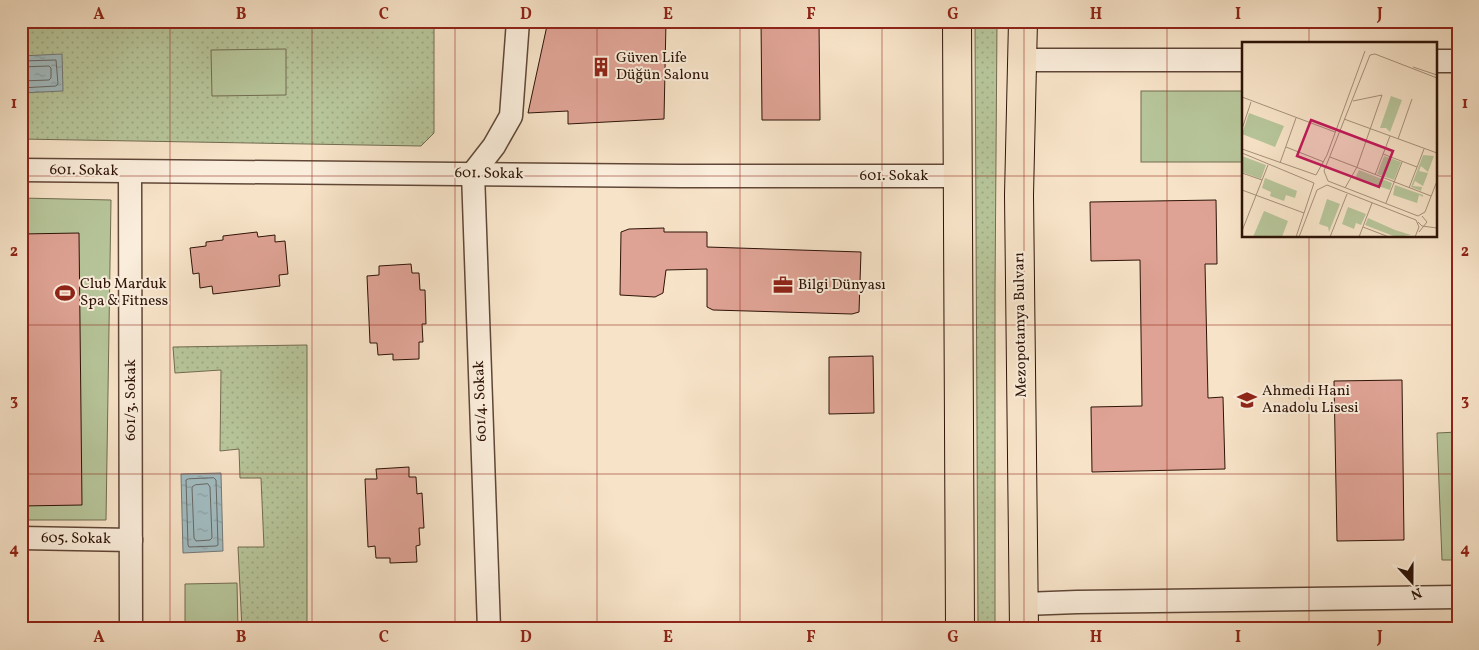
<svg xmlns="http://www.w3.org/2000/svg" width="1479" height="650" viewBox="0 0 1479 650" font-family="Vollkorn,serif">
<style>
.green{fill:url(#green-dots);stroke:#726c50}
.pitch{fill:#b7c59a;stroke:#726c50}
.water{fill:url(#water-ripples);stroke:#737876}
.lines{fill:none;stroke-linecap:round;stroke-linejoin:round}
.shore{stroke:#676764;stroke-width:1}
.building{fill:#dfa395;stroke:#2d1307}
.minor-casing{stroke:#604737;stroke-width:25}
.major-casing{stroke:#2d1307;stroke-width:30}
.minor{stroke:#faeddb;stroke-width:22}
.major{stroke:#f7e3c8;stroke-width:28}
.grid{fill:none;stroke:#8f2418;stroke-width:1;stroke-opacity:0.55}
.labels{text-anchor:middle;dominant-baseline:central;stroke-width:4;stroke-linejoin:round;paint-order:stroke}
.poi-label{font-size:15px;fill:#2d1307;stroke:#faeddb;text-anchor:start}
.street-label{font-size:15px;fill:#2d1307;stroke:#faeddb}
.inset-road{fill:none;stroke:#a6907b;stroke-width:1}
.view{fill:#c2185b;fill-opacity:0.15;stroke:#c2185b;stroke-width:2.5}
.inset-edge{fill:none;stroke:#2d1307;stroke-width:2.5}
.neatline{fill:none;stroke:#8f2418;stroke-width:2}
.grid-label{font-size:16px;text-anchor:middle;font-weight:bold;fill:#8f2418}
</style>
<defs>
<pattern id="green-dots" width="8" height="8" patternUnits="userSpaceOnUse" patternTransform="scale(1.25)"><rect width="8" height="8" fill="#b7c59a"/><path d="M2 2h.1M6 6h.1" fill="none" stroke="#9ea883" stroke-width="1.8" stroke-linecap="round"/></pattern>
<pattern id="water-ripples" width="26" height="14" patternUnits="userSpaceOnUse" patternTransform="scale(1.25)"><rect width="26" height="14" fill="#a1bbc0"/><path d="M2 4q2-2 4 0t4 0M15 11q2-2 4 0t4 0" fill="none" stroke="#8ba0a4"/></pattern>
</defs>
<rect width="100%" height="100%" fill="#f7e3c8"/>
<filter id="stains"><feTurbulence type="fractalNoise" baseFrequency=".004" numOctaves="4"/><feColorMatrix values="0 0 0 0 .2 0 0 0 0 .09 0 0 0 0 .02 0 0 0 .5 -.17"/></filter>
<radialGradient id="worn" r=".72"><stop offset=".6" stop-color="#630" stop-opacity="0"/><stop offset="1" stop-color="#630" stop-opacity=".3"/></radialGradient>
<g class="green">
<path d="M141,21H434V133L421,146L21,139V25L140,26Z"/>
<path d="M975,21H997L995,292V629H978Z"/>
<path d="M307,345V629H242L238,547H264L261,478H240L239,449L220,451L221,370L175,373L173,347Z"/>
</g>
<g class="pitch">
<path d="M286,49V95L212,96L211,50Z"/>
<rect x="1141" y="91" width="102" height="71"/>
<path d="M21,198L111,200L106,520H21Z"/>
<path d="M1458,432V560H1442L1437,433Z"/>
<path d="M237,583L238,629H185V584Z"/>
</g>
<g class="water">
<path d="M62,54L63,91L21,93V56Z"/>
<path d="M221,473L223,551L183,553L181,474Z"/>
</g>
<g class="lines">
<g class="shore">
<path d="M21,61L56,60L58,84L56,86L21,88"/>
<path d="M21,67L49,66L51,68V78L49,80L21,81"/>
<path d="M214,478L216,480L218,545L216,546L189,547L188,545L186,480L188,479Z"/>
<path d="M208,484L210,487L212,538L210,540L196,541L194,538L192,487L195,485Z"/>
</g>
</g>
<g class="building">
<path d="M548,21H666L664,119L568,124V111L528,113Z"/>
<path d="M761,21H819L820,120H762Z"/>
<path d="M1216,200L1217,264H1205L1208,398L1223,397L1225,469L1092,472L1091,407L1142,406L1140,260L1091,261L1090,202Z"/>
<path d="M664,228V232H707V247L861,252L859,312L852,314L713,310L707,307V269L666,270L663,293L655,297L620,295L621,232L629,229Z"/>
<path d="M257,232L258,237L275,235V242L285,241L288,274L279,275L280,286L213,294L212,286L200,288L199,273L193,274L190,248L206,246V242L223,240V236Z"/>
<path d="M79,233L82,505L21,506V234Z"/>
<path d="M411,264L412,273H419L420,290H425L426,324H422L423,342H419V359L393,360V354L378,355L377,343H370L367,276L379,275V266Z"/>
<path d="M873,356L874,413L829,414V357Z"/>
<path d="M1402,380L1404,540L1337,541L1334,381Z"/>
<path d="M409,467V477H416L417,494L422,493L424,528H419L420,545L416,546L417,562L390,563V558H376L375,546L368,547L365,479H377L376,469Z"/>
</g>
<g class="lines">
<defs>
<g id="minor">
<path d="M1022,60H1243"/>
<path d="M1435,61H1458"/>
<path d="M21,170L680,176H957"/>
<path d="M130,172L131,629"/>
<path d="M21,538L131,540"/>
<path d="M1024,604L1077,602L1458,597"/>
<path d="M489,629L473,173L494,146L511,116L518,21"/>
</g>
<g id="major">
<path d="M957,21L960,629"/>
<path d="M1023,21L1019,195L1024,629"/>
</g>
</defs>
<use href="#minor" class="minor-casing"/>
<use href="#major" class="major-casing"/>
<use href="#minor" class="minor"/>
<use href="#major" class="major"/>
</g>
<path class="grid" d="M170,21V629M312,21V629M455,21V629M597,21V629M740,21V629M882,21V629M1024,21V629M1167,21V629M1309,21V44M21,176H1243M1435,176H1458M1309,236V629M21,325H1458M21,474H1458"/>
<defs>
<symbol id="building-bare" viewBox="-9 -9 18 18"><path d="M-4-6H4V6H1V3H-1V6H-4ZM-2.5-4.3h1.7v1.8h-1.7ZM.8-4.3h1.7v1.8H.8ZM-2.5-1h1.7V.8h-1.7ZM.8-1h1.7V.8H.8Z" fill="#8f2418" stroke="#faeddb" stroke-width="2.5" paint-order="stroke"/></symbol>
<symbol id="office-bare" viewBox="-9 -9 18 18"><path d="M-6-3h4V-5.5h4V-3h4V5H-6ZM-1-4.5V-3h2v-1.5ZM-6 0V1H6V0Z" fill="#8f2418" stroke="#faeddb" stroke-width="2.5" paint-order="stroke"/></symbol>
<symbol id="stadium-bare" viewBox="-9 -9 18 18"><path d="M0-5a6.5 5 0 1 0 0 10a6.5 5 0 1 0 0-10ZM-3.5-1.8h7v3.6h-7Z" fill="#8f2418" stroke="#faeddb" stroke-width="2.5" paint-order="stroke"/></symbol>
<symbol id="school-bare" viewBox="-9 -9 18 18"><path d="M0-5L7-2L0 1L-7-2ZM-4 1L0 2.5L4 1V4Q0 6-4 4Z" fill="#8f2418" stroke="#faeddb" stroke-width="2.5" paint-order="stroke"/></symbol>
</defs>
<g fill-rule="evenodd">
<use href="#building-bare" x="587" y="53" width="28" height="28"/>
<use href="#office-bare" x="769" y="271" width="28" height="28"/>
<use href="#stadium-bare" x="51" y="279" width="28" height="28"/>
<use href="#school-bare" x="1233" y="386" width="28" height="28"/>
</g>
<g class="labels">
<g class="poi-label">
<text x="616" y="58">Güven Life<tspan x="616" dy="17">Düğün Salonu</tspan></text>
<text x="80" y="284">Club Marduk<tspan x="80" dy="17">Spa &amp; Fitness</tspan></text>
<text x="798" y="285">Bilgi Dünyası</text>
<text x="1262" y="391">Ahmedi Hani<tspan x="1262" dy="17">Anadolu Lisesi</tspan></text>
</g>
<g class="street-label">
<text transform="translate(84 171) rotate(1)">601. Sokak</text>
<text transform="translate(489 174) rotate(1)">601. Sokak</text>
<text x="894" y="176">601. Sokak</text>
<text transform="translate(1021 325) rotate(-91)">Mezopotamya Bulvarı</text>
<text transform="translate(131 400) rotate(-90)">601/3. Sokak</text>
<text transform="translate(481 401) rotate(-92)">601/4. Sokak</text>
<text transform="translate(76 539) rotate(1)">605. Sokak</text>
</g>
</g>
<g transform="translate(1242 42)">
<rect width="195" height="195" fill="#f7e3c8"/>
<path d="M149,54L160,58L148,90L144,86H138ZM7,71L42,84L33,105L0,92ZM181,113L192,114L186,130L179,124L177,129L186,131L181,144L173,139L171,144L180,145L179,149L169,145ZM0,114L24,123L19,137L0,130ZM117,128L150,141L148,148L113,136ZM23,136L55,149L53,156L44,153L42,159L28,154L29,150L20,146ZM153,143L181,153V155L177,153L175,161L151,153ZM85,157L98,162L87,190L86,185L77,182ZM106,165L124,172L119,183L114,181L112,187L100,182ZM22,169L46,179L40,195H11ZM126,176L153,188L169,193L154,195L123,183Z" fill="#b7c59a"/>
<path d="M142,114L159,120L152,138L135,132Z" fill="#b7c59a"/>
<path class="inset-road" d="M171,25L195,33M195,36L133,12L128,13L82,129L86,139L176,174L183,170L195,139M0,55L93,90M102,77L195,111M0,87L9,60M156,97L170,57M44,105L82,120M0,107L74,133L85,113L123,9M0,111L72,141L54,195M141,112L175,125M88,115L189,154M38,121L54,76M0,131L20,138M133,133L148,94M103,146L115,125L140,53L111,59M167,146L182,107M0,148L62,171M144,161L160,120M176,180L180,184L195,186M121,185L147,195M0,189L26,123M177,190L185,180L180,174M57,195L75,148L85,143L174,178L177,185L173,195M88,195L105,152M117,195L130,161"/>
<path class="view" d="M69,78L151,109L137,145L55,114Z"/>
<rect width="195" height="195" class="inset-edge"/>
</g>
<rect width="1479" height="650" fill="none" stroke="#f7e3c8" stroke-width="55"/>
<g transform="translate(1412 582) rotate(159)" stroke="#faeddb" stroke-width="4" paint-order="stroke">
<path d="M0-4L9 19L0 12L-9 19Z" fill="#2d1307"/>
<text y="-8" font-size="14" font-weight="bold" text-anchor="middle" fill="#2d1307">N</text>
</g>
<rect x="28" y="28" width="1424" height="594" class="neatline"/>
<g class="grid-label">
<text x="99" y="19">A</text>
<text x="241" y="19">B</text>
<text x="384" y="19">C</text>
<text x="526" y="19">D</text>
<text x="668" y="19">E</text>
<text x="811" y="19">F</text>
<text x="953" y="19">G</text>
<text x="1096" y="19">H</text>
<text x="1238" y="19">I</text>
<text x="1380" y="19">J</text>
<text x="14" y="108">1</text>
<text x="1465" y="108">1</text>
<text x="14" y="256">2</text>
<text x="1465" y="256">2</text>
<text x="14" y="405">3</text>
<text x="1465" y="405">3</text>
<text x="14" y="554">4</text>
<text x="1465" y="554">4</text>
<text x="99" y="642">A</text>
<text x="241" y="642">B</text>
<text x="384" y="642">C</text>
<text x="526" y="642">D</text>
<text x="668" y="642">E</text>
<text x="811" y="642">F</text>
<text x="953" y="642">G</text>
<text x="1096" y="642">H</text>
<text x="1238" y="642">I</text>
<text x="1380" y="642">J</text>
</g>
<rect width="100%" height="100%" filter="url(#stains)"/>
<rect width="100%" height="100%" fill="url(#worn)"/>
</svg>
